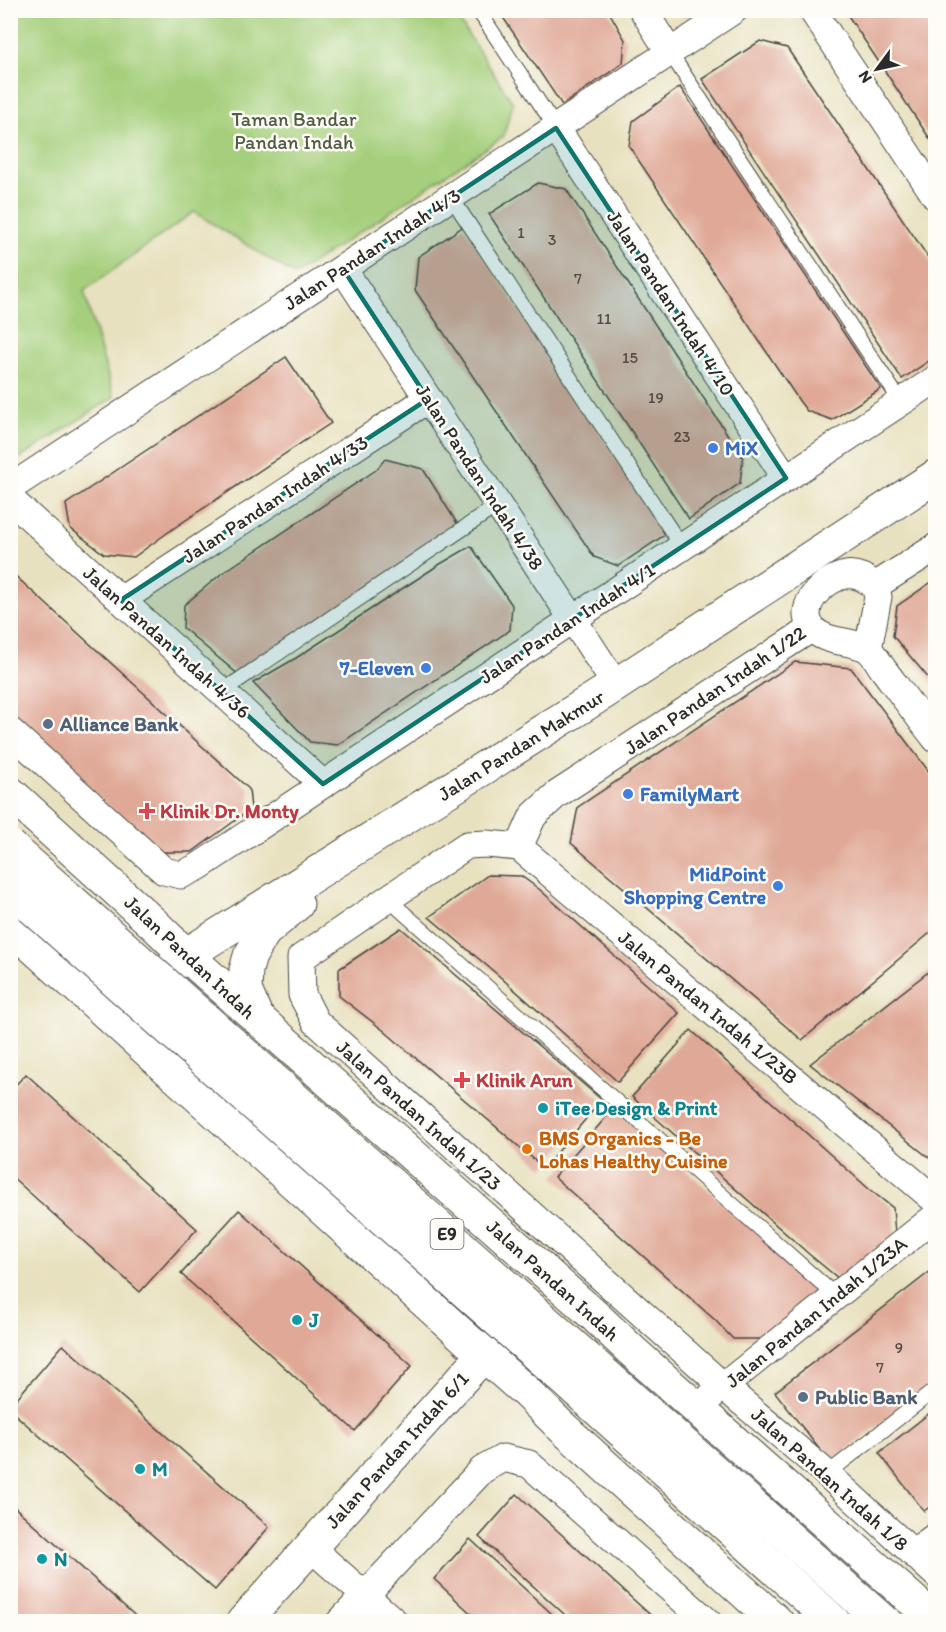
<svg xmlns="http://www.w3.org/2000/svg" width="946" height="1632" viewBox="0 0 946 1632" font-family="Itim,sans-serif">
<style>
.green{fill:#a5cf7b;stroke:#687d53;stroke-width:1.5}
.building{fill:#e0a997}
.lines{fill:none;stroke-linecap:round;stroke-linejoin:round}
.lane-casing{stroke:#474641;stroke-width:16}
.street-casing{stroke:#474641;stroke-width:29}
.secondary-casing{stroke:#474641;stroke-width:35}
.lane{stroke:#fff;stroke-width:14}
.street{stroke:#fff;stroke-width:27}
.secondary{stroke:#fff;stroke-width:33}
.highway-bridge-casing{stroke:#474641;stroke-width:35;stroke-linecap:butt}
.highway-bridge{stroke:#fff;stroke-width:33}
.marked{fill:#0f766e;fill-opacity:0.2;stroke:#0f766e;stroke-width:4.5;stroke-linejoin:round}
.shop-dot{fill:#3f7fe0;stroke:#fdfcf7;stroke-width:2}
.service-dot{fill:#5c6f8a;stroke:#fdfcf7;stroke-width:2}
.health-dot{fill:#e0444e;stroke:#fdfcf7;stroke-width:2}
.culture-dot{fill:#0f9aa8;stroke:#fdfcf7;stroke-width:2}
.food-dot{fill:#e8710a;stroke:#fdfcf7;stroke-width:2}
.labels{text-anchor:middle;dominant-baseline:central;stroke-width:5;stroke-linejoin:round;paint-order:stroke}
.number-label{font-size:16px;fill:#584a46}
.shield{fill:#fdfcf7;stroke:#6a6a68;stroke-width:1.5}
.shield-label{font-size:18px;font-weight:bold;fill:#2b2b2b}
.park-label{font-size:20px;fill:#505c43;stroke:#fdfcf7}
.street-label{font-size:20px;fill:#2b2b2b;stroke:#fdfcf7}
.shop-label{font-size:20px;font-weight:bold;fill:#366cbe;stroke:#fdfcf7;text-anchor:start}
.service-label{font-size:20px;font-weight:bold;fill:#4e5e75;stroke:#fdfcf7;text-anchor:start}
.health-label{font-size:20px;font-weight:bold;fill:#be3a42;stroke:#fdfcf7;text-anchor:start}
.culture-label{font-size:20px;font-weight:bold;fill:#0d838f;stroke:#fdfcf7;text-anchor:start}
.food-label{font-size:20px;font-weight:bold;fill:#c56008;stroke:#fdfcf7;text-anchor:start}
</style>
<rect width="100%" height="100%" fill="#fdfcf7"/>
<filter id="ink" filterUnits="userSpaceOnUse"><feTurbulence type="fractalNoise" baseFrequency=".0167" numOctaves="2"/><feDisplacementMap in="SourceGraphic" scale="12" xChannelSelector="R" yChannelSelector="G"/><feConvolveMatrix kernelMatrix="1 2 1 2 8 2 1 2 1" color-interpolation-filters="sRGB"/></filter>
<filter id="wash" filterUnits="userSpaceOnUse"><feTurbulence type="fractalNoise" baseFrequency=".008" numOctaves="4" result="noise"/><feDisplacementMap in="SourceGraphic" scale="24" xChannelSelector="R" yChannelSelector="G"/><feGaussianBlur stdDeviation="1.35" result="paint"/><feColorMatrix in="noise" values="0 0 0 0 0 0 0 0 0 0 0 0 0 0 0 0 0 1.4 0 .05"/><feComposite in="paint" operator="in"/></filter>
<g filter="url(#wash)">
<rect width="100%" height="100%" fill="#e8e1bf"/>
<path class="green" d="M11,10L453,11L513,103L503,137L295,275L194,212L84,291L114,397L11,464Z"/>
<g id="blocks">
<g class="building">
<path d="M498,10H608L625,40L623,63L562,105Z"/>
<path d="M662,10H698L687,17Z"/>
<path d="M848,10H936V148L847,14Z"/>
<path d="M760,41L787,48L936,269V356L902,379L702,79Z"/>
<path d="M680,87L881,389L832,420L807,411L800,402L629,146L633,121Z"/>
<path d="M538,183L566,189L743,458L740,483L689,519L489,214Z"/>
<path d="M464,226L666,534L618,566L594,557L415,290L418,257Z"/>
<path d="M286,357L331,423L174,528L134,557L104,554L70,528L66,504Z"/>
<path d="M385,459L423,469L460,528L239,675L183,628L184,605L221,574L376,470Z"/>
<path d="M471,546L512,605L510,630L338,745L310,742L253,683L296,658L437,566Z"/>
<path d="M10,571L249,789L251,809L192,852H161L142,836L10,717Z"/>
<path d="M936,579V687L893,636L897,606Z"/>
<path d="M795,662L851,668L936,781V928L802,1040L571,843L578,807Z"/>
<path d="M488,875L521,876L539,889L679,1013L618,1082L498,975L429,917Z"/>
<path d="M401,928L602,1100L544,1168L383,1030L339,996V969Z"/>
<path d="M936,966V1160H932L810,1064Z"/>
<path d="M691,1030L869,1189L893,1208L895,1234L838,1278L810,1255L632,1097Z"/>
<path d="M26,1074L197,1229L140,1292L10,1175V1091Z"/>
<path d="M614,1108L824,1290L763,1339H733L715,1320L554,1177Z"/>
<path d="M239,1210L412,1366L355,1431L181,1274Z"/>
<path d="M936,1267V1381L830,1463L775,1392Z"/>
<path d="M63,1345L269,1527L215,1590L10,1410V1406Z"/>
<path d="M936,1408V1502L924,1511L879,1453Z"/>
<path d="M517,1494L549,1523L658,1622H573L479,1537Z"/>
<path d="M10,1503L142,1622H18L10,1615Z"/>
<path d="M470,1539L551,1613L560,1622H480L434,1579Z"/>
</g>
</g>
</g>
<g filter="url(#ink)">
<use href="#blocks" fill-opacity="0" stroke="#474641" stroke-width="1.5"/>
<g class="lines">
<defs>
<g id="lane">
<path d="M478,10L556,128"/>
<path d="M670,53L901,402"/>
<path d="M451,197L682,547"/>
<path d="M221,692L498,505"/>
<path d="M388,899L836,1296"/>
<path d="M827,1474L936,1389"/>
</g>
<g id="street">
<path d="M643,10L670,53"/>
<path d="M812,10L936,197"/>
<path d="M556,128L786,478"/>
<path d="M343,269L616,685"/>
<path d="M10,488L734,10"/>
<path d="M10,499L323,784"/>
<path d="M875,586C868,580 857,573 846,575C826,578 796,604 811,627C823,643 850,640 866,648C873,652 879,663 883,669C901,693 918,716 936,739"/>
<path d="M875,586L936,547"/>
<path d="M121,600L428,399"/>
<path d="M868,649L878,597L875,586"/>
<path d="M10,731L164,871L181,875L198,867L936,379"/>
<path d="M519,847L533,816L556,795L812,628"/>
<path d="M936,1201L519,847L487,844L467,845L301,958L302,995L316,1022L723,1386L827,1474L936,1574"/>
<path d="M710,1397L936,1216"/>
<path d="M310,1547L395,1622"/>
<path d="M913,1553L936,1536"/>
<path d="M340,1622L482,1470L503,1458L529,1464L708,1622"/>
</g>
<g id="secondary">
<path d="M10,793L155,925L186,955L596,1317L632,1351L936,1621"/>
<path d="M10,926L483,1354L525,1391L564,1429L777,1622"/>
<path d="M170,968L186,955L616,685L936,476"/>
<path d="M257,1018L245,990L246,970L250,956L264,932L297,904"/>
<path d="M243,1622L497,1340"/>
</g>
</defs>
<use href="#lane" class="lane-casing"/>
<use href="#street" class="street-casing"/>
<use href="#secondary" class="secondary-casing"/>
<use href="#lane" class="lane"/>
<use href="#street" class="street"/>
<use href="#secondary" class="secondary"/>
<defs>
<g id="highway-bridge">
<path d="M10,846L884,1622"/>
<path d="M10,888L566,1381L834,1622"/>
</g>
</defs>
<use href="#highway-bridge" class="highway-bridge-casing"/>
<use href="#highway-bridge" class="highway-bridge"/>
</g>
</g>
<path class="marked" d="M556,128L786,478L323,784L121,600L428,399L343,269Z"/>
<g class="shop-dot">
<circle cx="713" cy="448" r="6"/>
<circle cx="426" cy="668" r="6"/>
<circle cx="628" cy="794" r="6"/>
<circle cx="778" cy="886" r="6"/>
</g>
<g class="service-dot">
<circle cx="48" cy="724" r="6"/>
<circle cx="803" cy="1397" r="6"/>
</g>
<g class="health-dot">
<path d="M144 802h6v6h6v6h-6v6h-6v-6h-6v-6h6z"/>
<path d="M459 1071h6v6h6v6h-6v6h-6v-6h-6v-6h6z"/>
</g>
<g class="culture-dot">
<circle cx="543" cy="1108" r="6"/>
<circle cx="297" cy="1320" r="6"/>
<circle cx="140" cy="1469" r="6"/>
<circle cx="42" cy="1559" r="6"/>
</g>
<circle class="food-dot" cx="527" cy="1149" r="6"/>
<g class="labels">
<g class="number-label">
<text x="521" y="232">1</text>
<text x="552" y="239">3</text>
<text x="578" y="278">7</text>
<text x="604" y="318">11</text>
<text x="630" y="357">15</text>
<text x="656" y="397">19</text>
<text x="682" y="436">23</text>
<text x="899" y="1347">9</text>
<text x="880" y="1367">7</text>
</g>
<rect class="shield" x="430.5" y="1219" width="33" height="30" rx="4.5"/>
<g class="shield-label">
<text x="447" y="1234">E9</text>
</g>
<g class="park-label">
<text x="294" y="119">Taman Bandar<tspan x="294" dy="23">Pandan Indah</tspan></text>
</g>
<g class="street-label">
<text transform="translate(372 249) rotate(-33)">Jalan Pandan Indah 4/3</text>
<text transform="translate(671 303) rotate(57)">Jalan Pandan Indah 4/10</text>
<text transform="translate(480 477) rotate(57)">Jalan Pandan Indah 4/38</text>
<text transform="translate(275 499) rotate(-33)">Jalan Pandan Indah 4/33</text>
<text transform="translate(567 623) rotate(-33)">Jalan Pandan Indah 4/1</text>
<text transform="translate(167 642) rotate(42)">Jalan Pandan Indah 4/36</text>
<text transform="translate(715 690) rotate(-34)">Jalan Pandan Indah 1/22</text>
<text transform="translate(521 745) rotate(-32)">Jalan Pandan Makmur</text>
<text transform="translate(190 957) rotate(43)">Jalan Pandan Indah</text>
<text transform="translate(708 1007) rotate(40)">Jalan Pandan Indah 1/23B</text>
<text transform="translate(419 1115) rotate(42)">Jalan Pandan Indah 1/23</text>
<text transform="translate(553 1280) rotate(42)">Jalan Pandan Indah</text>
<text transform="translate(816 1312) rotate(-39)">Jalan Pandan Indah 1/23A</text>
<text transform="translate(397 1450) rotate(-48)">Jalan Pandan Indah 6/1</text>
<text transform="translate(830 1479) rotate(42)">Jalan Pandan Indah 1/8</text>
</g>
<g class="shop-label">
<text x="725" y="448">MiX</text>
<text x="414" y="668" text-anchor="end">7-Eleven</text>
<text x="640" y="794">FamilyMart</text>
<text x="766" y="874" text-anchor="end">MidPoint<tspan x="766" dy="23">Shopping Centre</tspan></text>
</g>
<g class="service-label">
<text x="60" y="724">Alliance Bank</text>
<text x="815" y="1397">Public Bank</text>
</g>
<g class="health-label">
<text x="160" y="811">Klinik Dr. Monty</text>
<text x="476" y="1080">Klinik Arun</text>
</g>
<g class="culture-label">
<text x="555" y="1108">iTee Design &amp; Print</text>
<text x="309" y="1320">J</text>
<text x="152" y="1469">M</text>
<text x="54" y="1559">N</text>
</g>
<g class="food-label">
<text x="539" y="1138">BMS Organics - Be<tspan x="539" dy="23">Lohas Healthy Cuisine</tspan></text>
</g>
</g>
<rect width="946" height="1632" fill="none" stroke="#fdfcf7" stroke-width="36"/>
<g transform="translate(877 69) rotate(237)" stroke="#fdfcf7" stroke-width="4.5" paint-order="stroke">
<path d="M0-4.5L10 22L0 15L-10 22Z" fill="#2b2b2b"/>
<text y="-9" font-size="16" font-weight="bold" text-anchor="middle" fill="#2b2b2b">N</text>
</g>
</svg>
